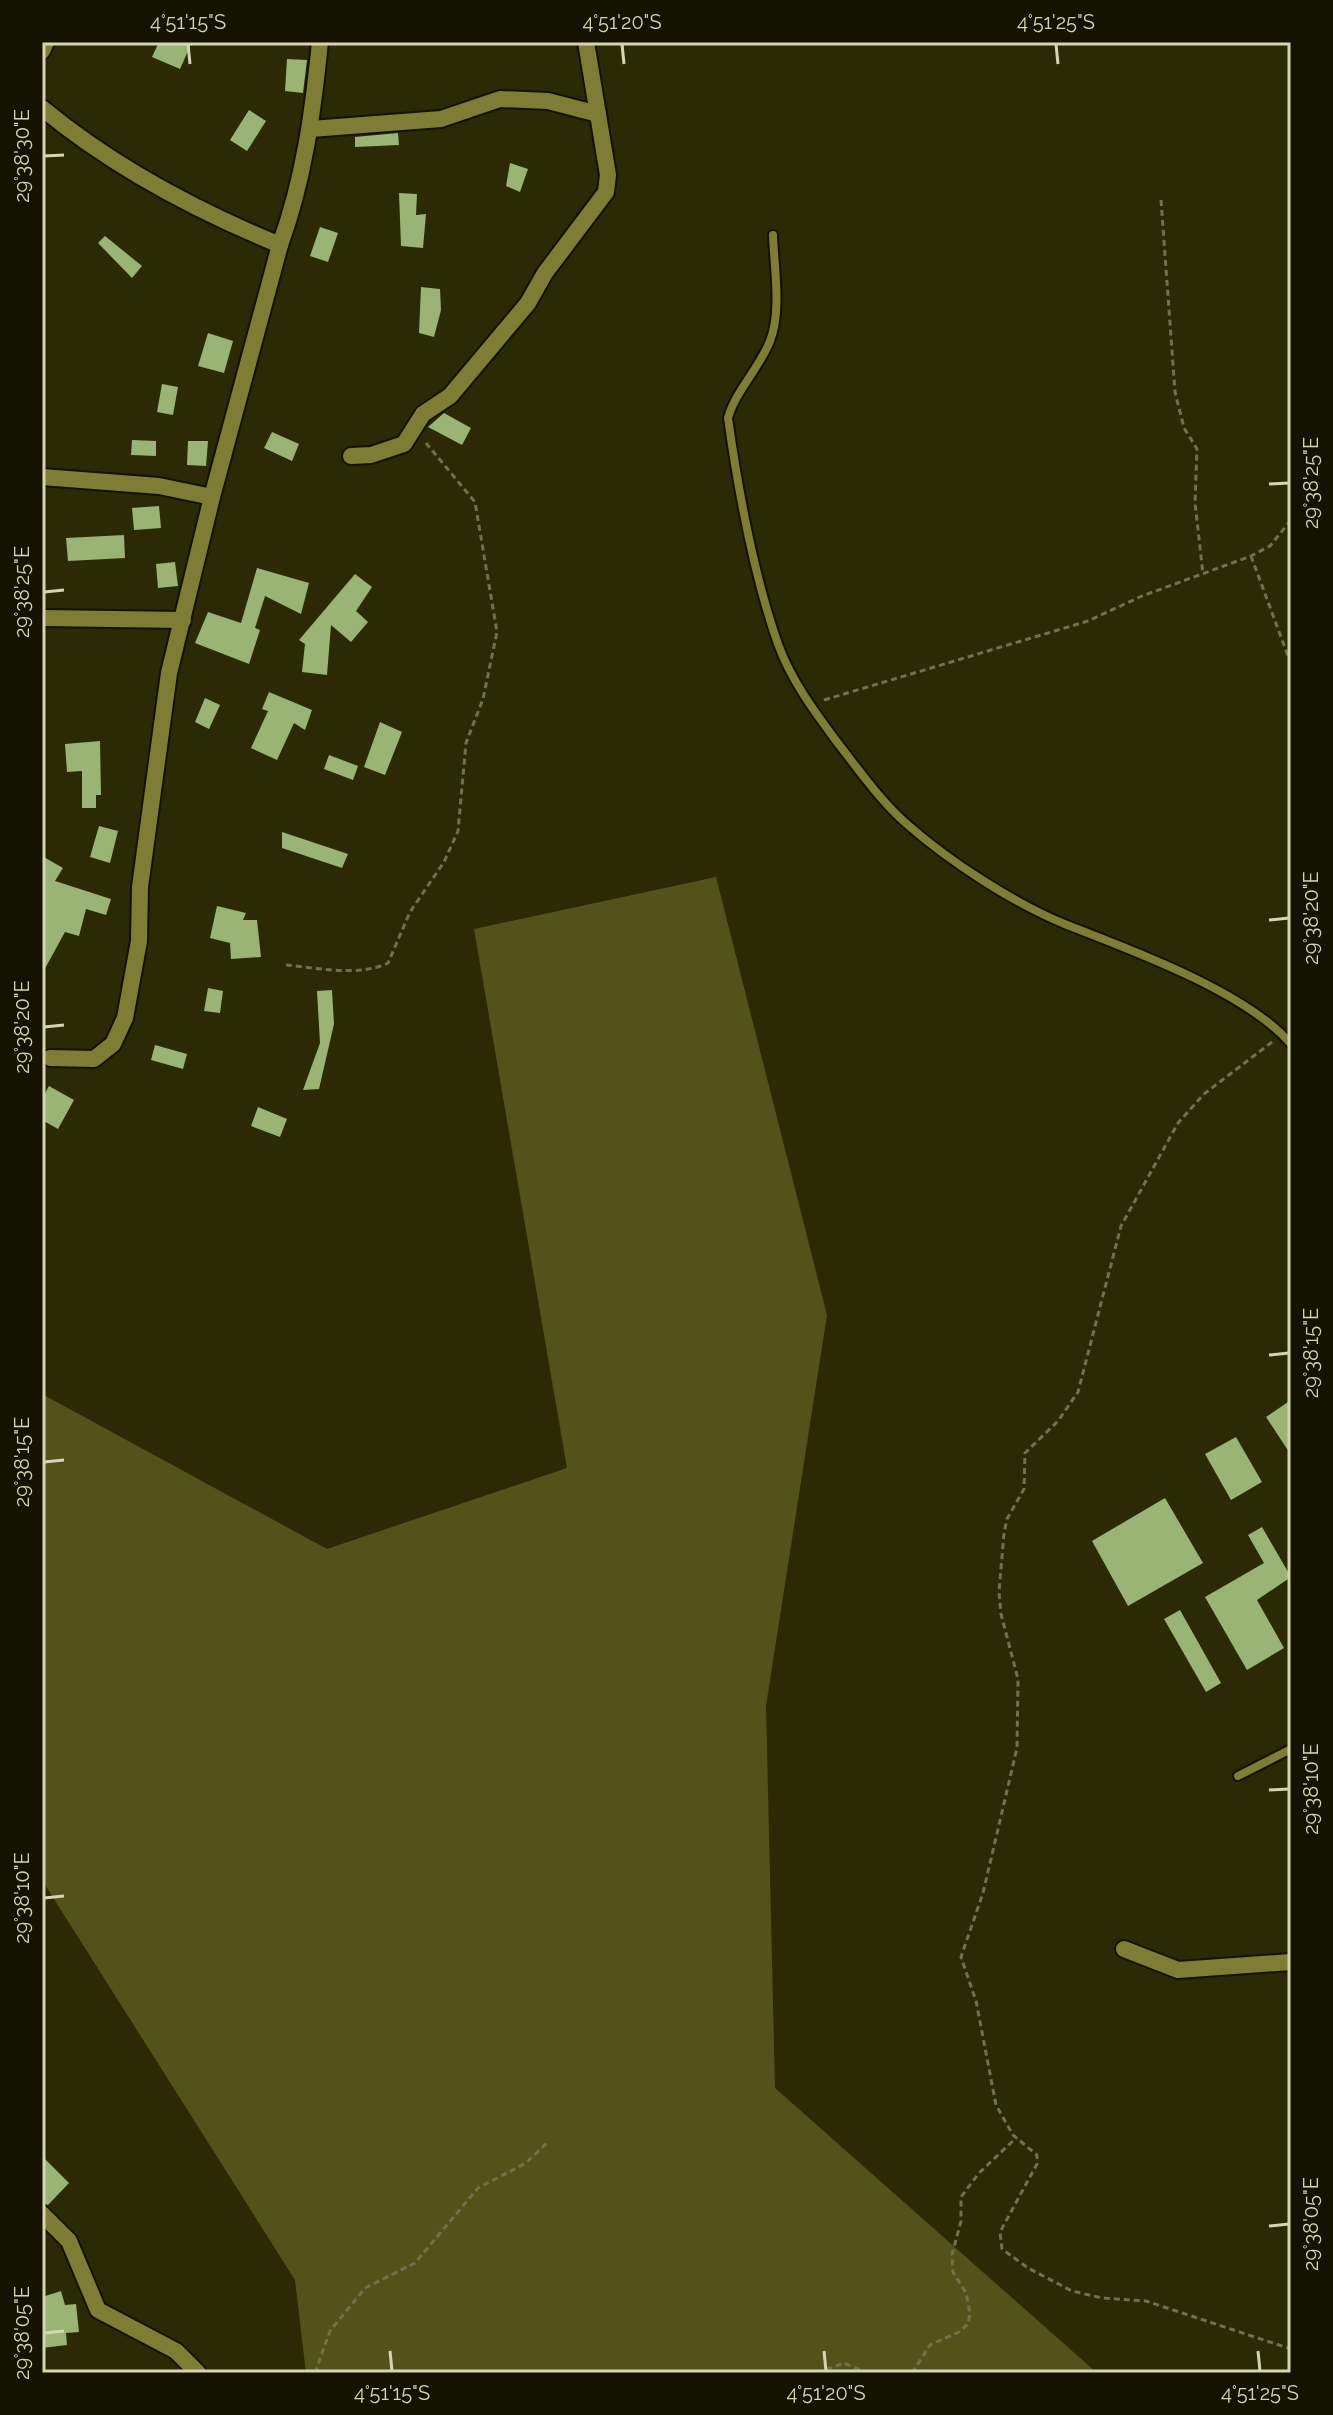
<svg xmlns="http://www.w3.org/2000/svg" width="1333" height="2415" viewBox="0 0 1333 2415" font-family="Raleway,sans-serif">
<style>
.green{fill:#54521b}
.building{fill:#99b474}
.lines{fill:none;stroke-linecap:round;stroke-linejoin:round}
.service-casing{stroke:#131201;stroke-width:12}
.minor-casing{stroke:#131201;stroke-width:20}
.path{stroke:#72714c;stroke-width:3;stroke-dasharray:6 4;stroke-linecap:butt}
.service{stroke:#7f7c35;stroke-width:8}
.minor{stroke:#7f7c35;stroke-width:16}
.ticks{fill:none;stroke:#d5d5b2;stroke-width:3}
.neatline{fill:none;stroke:#d5d5b2;stroke-width:3}
.ticks-label{font-size:20px;text-anchor:middle;fill:#d5d5b2}
</style>
<rect width="100%" height="100%" fill="#2c2a04"/>
<path class="green" d="M716,877L827,1315L766,1706L775,2088L1097,2373H306L295,2280L42,1880V1394L327,1549L567,1468L474,929Z"/>
<g class="building">
<path d="M159,42H192L180,69L152,57Z"/>
<path d="M287,59L307,60L303,93L285,91Z"/>
<path d="M249,110L266,121L247,151L230,140Z"/>
<path d="M398,133L399,145L355,147V137Z"/>
<path d="M510,163L528,169L520,192L506,186Z"/>
<path d="M399,193L417,194L416,215L426,214L423,248L401,246Z"/>
<path d="M320,227L338,233L328,262L310,256Z"/>
<path d="M105,236L142,266L132,278L98,243Z"/>
<path d="M421,287L440,289L441,310L434,337L419,333Z"/>
<path d="M208,333L233,341L224,373L198,366Z"/>
<path d="M162,384L178,387L173,415L157,412Z"/>
<path d="M444,413L471,428L462,445L428,427Z"/>
<path d="M272,432L299,444L292,461L264,448Z"/>
<path d="M132,440L156,441V456L131,455Z"/>
<path d="M188,441H208L206,466L187,465Z"/>
<path d="M159,506L161,528L134,530L132,508Z"/>
<path d="M124,535L125,558L68,561L66,538Z"/>
<path d="M175,562L178,586L158,588L156,564Z"/>
<path d="M257,568L309,583L301,614L265,596L255,628L260,630L249,664L195,643L208,612L241,623Z"/>
<path d="M355,574L372,587L356,611L368,622L351,642L331,625L327,675L302,672L305,644L299,640Z"/>
<path d="M269,692L312,710L305,730L294,723L277,760L251,748L268,711L262,709Z"/>
<path d="M205,698L220,705L209,729L195,722Z"/>
<path d="M380,722L402,732L385,775L364,767Z"/>
<path d="M100,741L101,795H96V808H82V771L67,772L65,744Z"/>
<path d="M329,755L358,766L353,780L324,769Z"/>
<path d="M99,826L118,831L110,863L90,857Z"/>
<path d="M282,832L348,854L342,868L282,848Z"/>
<path d="M42,856L63,868L55,881L111,899L106,915L86,909L79,936L65,932L42,974Z"/>
<path d="M217,906L246,913L243,920H257L261,957L231,959L230,943L210,938Z"/>
<path d="M208,988L223,991L220,1013L204,1011Z"/>
<path d="M332,990L334,1024L319,1089L303,1090L320,1043L317,991Z"/>
<path d="M155,1045L187,1054L183,1069L151,1060Z"/>
<path d="M49,1086L74,1100L58,1129L42,1120V1099Z"/>
<path d="M258,1107L287,1119L280,1137L251,1126Z"/>
<path d="M1291,1400V1455L1266,1417Z"/>
<path d="M1236,1437L1262,1482L1231,1500L1205,1454Z"/>
<path d="M1165,1498L1203,1563L1128,1606L1092,1541Z"/>
<path d="M1262,1527L1291,1577L1257,1600L1284,1648L1247,1670L1205,1597L1264,1563L1248,1535Z"/>
<path d="M1180,1610L1221,1683L1206,1692L1164,1619Z"/>
<path d="M42,2156L69,2183L48,2205L42,2203Z"/>
<path d="M61,2291L65,2305L76,2304L79,2332L66,2333L67,2345L42,2348V2297Z"/>
</g>
<g class="lines">
<defs>
<g id="service">
<path d="M773,235C774,267 782,311 770,341C759,369 736,390 728,418C738,489 754,576 778,644C791,680 814,711 837,742C859,770 881,802 908,825C950,862 1015,904 1067,925C1131,950 1247,992 1291,1044"/>
<path d="M1238,1776L1291,1749"/>
</g>
<g id="minor">
<path d="M42,51L46,42"/>
<path d="M42,108C112,166 197,211 280,245"/>
<path d="M311,129L441,119L500,99L548,101L598,114"/>
<path d="M351,456L371,455L404,444L423,414L450,396L528,303L545,273L606,192L608,175L586,42"/>
<path d="M42,477L159,486L212,497"/>
<path d="M42,618L183,620"/>
<path d="M50,1058L94,1059L113,1044L125,1018L139,941L140,887L169,673L212,497L280,245C304,179 313,112 320,42"/>
<path d="M1124,1949L1178,1970L1291,1962"/>
<path d="M42,2214L69,2241L98,2310L176,2351L198,2373"/>
</g>
</defs>
<use href="#service" class="service-casing"/>
<use href="#minor" class="minor-casing"/>
<g class="path">
<path d="M1161,200L1175,392L1184,428L1197,449L1195,503L1203,574"/>
<path d="M1251,556L1291,664"/>
<path d="M824,700L1088,621L1142,596L1251,556L1270,546L1291,520"/>
<path d="M286,965C319,968 358,977 388,963L410,912L444,862L458,831L466,743L483,699L497,632L475,502L426,443"/>
<path d="M1272,1042L1204,1094L1178,1123L1121,1226L1078,1392L1058,1421L1025,1453L1024,1489L1007,1519L1004,1533L999,1592L1001,1614L1018,1679L1017,1748L983,1893L961,1957L976,2001L996,2105L1013,2135L1037,2155V2164L1000,2232L1002,2249L1028,2268L1072,2291L1102,2298L1146,2301L1291,2349"/>
<path d="M315,2373L330,2331L365,2288L415,2263L478,2188L526,2163L548,2142"/>
<path d="M817,2373L844,2363L867,2373"/>
<path d="M912,2373L930,2345L959,2332L968,2324L970,2313L966,2293L953,2272L952,2255L961,2221V2197L979,2173L1016,2138"/>
</g>
<use href="#service" class="service"/>
<use href="#minor" class="minor"/>
</g>
<path class="ticks" d="M188,44L190,64M622,44L624,64M1056,44L1058,64M44,156L64,155M1269,484L1289,483M44,592L64,590M1269,920L1289,918M44,1027L64,1025M1269,1355L1289,1353M44,1462L64,1460M1269,1790L1289,1789M44,1898L64,1896M1269,2226L1289,2224M44,2333L64,2331M390,2351L392,2371M824,2351L826,2371M1258,2351L1260,2371"/>
<rect width="1333" height="2415" fill="none" stroke="#141200" stroke-width="88"/>
<rect x="44" y="44" width="1245" height="2327" class="neatline"/>
<g class="ticks-label">
<text x="188" y="29">4°51'15"S</text>
<text x="622" y="29">4°51'20"S</text>
<text x="1056" y="29">4°51'25"S</text>
<text transform="translate(22 156) rotate(-90)" y="7">29°38'30"E</text>
<text transform="translate(1311 483) rotate(-90)" y="7">29°38'25"E</text>
<text transform="translate(22 592) rotate(-90)" y="7">29°38'25"E</text>
<text transform="translate(1311 918) rotate(-90)" y="7">29°38'20"E</text>
<text transform="translate(22 1027) rotate(-90)" y="7">29°38'20"E</text>
<text transform="translate(1311 1353) rotate(-90)" y="7">29°38'15"E</text>
<text transform="translate(22 1462) rotate(-90)" y="7">29°38'15"E</text>
<text transform="translate(1311 1789) rotate(-90)" y="7">29°38'10"E</text>
<text transform="translate(22 1898) rotate(-90)" y="7">29°38'10"E</text>
<text transform="translate(1311 2224) rotate(-90)" y="7">29°38'05"E</text>
<text transform="translate(22 2333) rotate(-90)" y="7">29°38'05"E</text>
<text x="392" y="2400">4°51'15"S</text>
<text x="826" y="2400">4°51'20"S</text>
<text x="1260" y="2400">4°51'25"S</text>
</g>
</svg>
